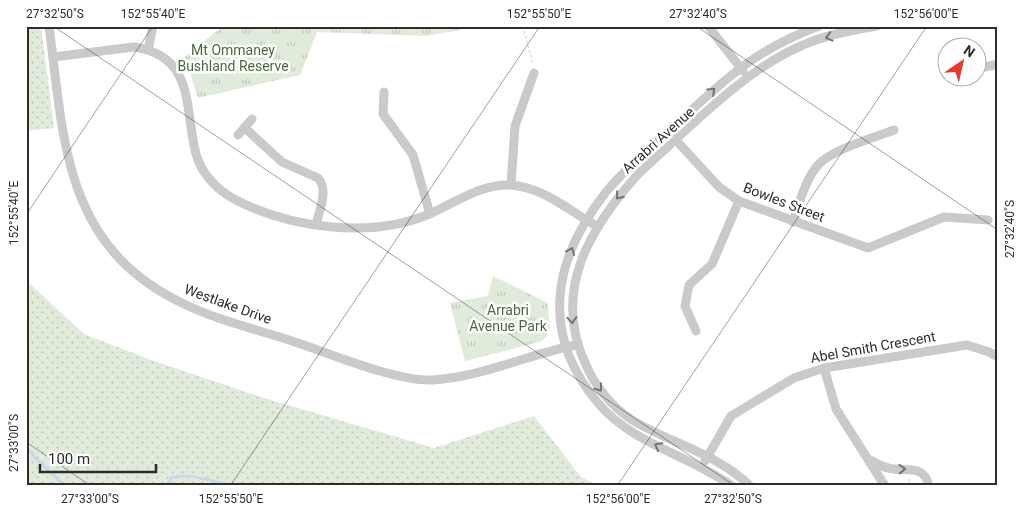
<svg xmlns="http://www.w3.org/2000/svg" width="1024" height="512" viewBox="0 0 1024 512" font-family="Roboto,sans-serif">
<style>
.grass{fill:url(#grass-dots)}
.park{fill:url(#park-tufts)}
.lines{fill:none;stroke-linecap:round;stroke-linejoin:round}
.stream{stroke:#c7d8eb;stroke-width:2.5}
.path{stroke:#cacaca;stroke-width:1;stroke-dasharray:2.5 2.5;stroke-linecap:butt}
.minor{stroke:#cacaca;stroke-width:9}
.oneway{stroke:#747474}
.ticks{fill:none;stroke:#2d2d2d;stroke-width:1;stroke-opacity:0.45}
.labels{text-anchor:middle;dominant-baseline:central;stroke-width:5;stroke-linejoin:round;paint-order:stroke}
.park-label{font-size:14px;fill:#4a693b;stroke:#fff}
.street-label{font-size:14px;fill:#2d2d2d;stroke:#fff}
.neatline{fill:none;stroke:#2d2d2d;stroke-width:2}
.ticks-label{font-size:12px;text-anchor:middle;fill:#2d2d2d}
</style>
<defs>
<pattern id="grass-dots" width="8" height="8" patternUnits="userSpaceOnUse" patternTransform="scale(1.25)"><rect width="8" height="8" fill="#e1ebdb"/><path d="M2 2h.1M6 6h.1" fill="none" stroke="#c1cabc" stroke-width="1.8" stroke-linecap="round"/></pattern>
<pattern id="park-tufts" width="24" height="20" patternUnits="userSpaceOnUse" patternTransform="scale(1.25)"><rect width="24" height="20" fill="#e1ebdb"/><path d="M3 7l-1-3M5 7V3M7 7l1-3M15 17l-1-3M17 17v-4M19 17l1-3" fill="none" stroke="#c1cabc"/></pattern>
</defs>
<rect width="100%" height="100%" fill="#fff"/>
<g class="grass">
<path d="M26,26H41L54,128L26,131Z"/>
<path d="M26,271L28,282L84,334L154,361L261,397L434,448L534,416L581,477L599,486H26Z"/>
</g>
<g class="park">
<path d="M223,26H482L426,36L317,32L300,75L198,98L190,73L181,60Z"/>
<path d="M493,276L548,303C547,318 556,334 539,342L465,361L450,303L488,296Z"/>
</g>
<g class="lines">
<g class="stream">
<path d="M26,446L36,459L65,486"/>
<path d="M167,486L171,478C189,472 209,481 226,484C235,486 244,483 254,486"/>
</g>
<g class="path">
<path d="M523,26L533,65"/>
<path d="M909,479L910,486"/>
</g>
<g class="minor">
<path d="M49,26C64,139 63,246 182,303C216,320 255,329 292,341C329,353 397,382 433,380C482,377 529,354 576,345"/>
<path d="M708,26L743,71"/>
<path d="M148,50L153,26"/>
<path d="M53,57L134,47C196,56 184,109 196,154C201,173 217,190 234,199C289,228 371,239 429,214C455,203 480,184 510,185C544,187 569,211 598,227"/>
<path d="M976,69L998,64"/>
<path d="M384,92L383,114L413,155L430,214"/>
<path d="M245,128L282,162L318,178C329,190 319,211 316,225"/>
<path d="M238,135L252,119"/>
<path d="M673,137L719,187L739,201L868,248L944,217L988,220"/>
<path d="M511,185L515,126L534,73"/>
<path d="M793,222C799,204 805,180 818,165C832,149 874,138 894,130"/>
<path d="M696,331L685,306L689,285L712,264L739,201"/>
<path d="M824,368L836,409L885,486"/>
<path d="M870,460C877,464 884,468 893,469C909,471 924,465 929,486"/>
<path d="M705,461L731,416L794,378L824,368L967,345L989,352L998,357"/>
<path d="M732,486C689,455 632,444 598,403C539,333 553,259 606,192C625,169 649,149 671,129C722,82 752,51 819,26"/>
<path d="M750,486C718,454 670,443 632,420C612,407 595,386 586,365C551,291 590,227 640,172C690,128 742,71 803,45C825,35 853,30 877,26"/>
</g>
</g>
<defs><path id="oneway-chevron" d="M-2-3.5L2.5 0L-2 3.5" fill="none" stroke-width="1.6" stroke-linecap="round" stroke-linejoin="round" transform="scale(1.25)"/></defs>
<g class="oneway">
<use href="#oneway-chevron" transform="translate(829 37) rotate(165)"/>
<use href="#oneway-chevron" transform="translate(712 91) rotate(-43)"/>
<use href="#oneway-chevron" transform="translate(619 196) rotate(129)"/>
<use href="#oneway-chevron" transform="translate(571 251) rotate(-66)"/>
<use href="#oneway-chevron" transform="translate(572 320) rotate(86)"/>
<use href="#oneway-chevron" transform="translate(599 388) rotate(52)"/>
<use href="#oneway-chevron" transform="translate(658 446) rotate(-153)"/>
<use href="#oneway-chevron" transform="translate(902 469) rotate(-2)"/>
</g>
<path class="ticks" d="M53,26L735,486M696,26L998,230M26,215L153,26M26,442L91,486M230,486L540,26M617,486L927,26"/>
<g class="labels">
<g class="park-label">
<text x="233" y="50">Mt Ommaney<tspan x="233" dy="16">Bushland Reserve</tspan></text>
<text x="508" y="310">Arrabri<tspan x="508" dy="16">Avenue Park</tspan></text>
</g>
<g class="street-label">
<text transform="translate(658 140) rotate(-42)">Arrabri Avenue</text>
<text transform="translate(784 202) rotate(21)">Bowles Street</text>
<text transform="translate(228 304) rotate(20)">Westlake Drive</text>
<text transform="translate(873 347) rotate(-10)">Abel Smith Crescent</text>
</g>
</g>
<rect width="1024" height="512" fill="none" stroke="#ffffff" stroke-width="55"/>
<g transform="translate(962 62) rotate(34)"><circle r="24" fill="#ffffff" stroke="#ababab"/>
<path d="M0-4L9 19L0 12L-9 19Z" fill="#e63a2e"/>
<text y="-8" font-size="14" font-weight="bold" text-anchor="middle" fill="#2d2d2d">N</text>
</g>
<path d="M40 464v8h116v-8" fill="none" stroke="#2d2d2d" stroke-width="2.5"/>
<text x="48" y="464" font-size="15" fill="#2d2d2d" stroke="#ffffff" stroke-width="4" paint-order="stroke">100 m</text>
<rect x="28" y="28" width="968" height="456" class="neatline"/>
<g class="ticks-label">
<text x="55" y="18">27°32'50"S</text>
<text x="153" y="18">152°55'40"E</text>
<text x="539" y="18">152°55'50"E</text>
<text x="698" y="18">27°32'40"S</text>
<text x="926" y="18">152°56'00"E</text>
<text transform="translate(14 213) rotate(-90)" y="4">152°55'40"E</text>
<text transform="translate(1010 229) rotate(-90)" y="4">27°32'40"S</text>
<text transform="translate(14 443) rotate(-90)" y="4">27°33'00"S</text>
<text x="90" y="503">27°33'00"S</text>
<text x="231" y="503">152°55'50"E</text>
<text x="618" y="503">152°56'00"E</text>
<text x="733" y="503">27°32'50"S</text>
</g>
</svg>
